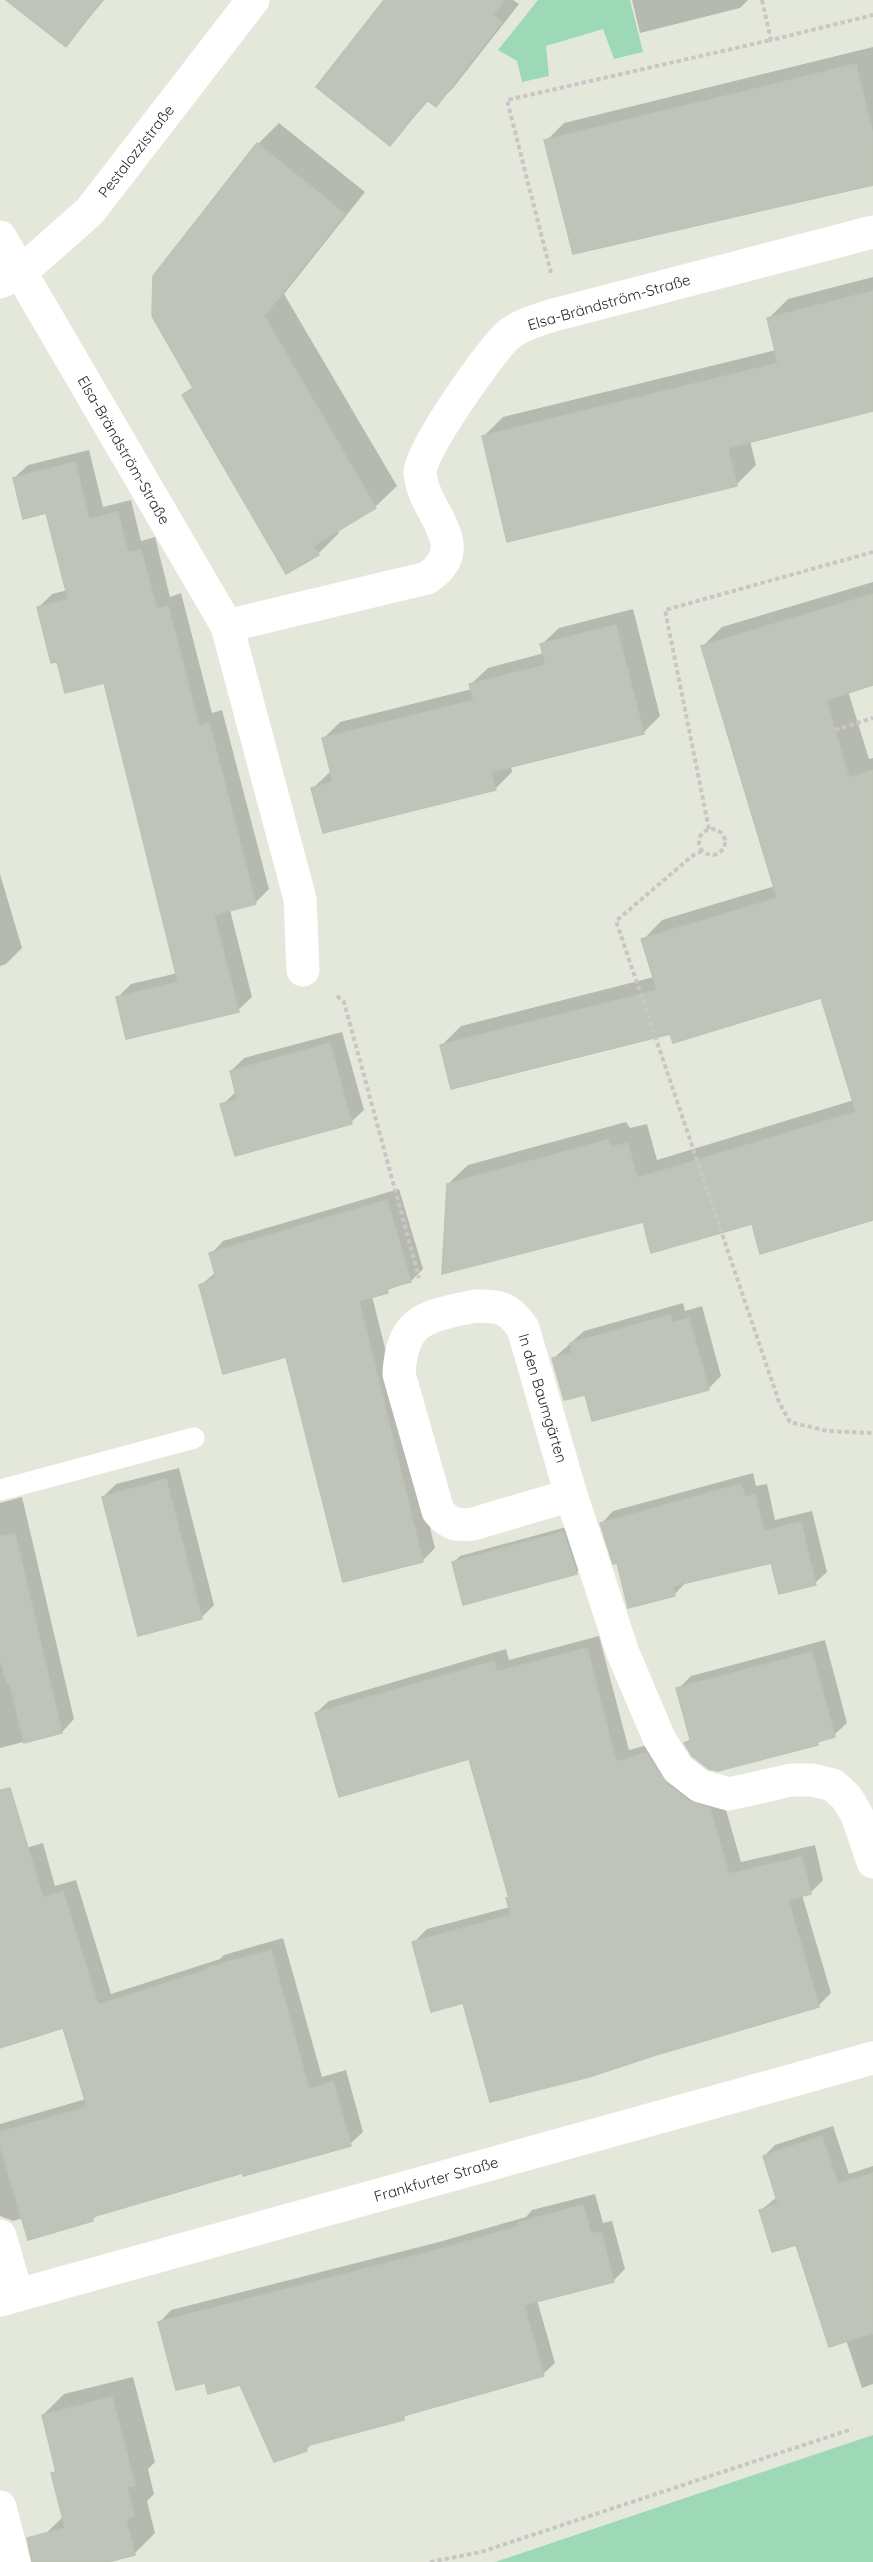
<svg xmlns="http://www.w3.org/2000/svg" width="873" height="2562" viewBox="0 0 873 2562" font-family="Quicksand,sans-serif">
<style>
.green{fill:#9dd9b6}
.shadow{fill:#0003}
.building{fill:#bfc4ba;stroke:#bdc3b5;stroke-width:1.5}
.lines{fill:none;stroke-linecap:round;stroke-linejoin:round}
.path{stroke:#c7c7c7;stroke-width:4;stroke-dasharray:4.5 3;stroke-linecap:butt}
.lane{stroke:#fff;stroke-width:21}
.street{stroke:#fff;stroke-width:33}
.secondary{stroke:#fff;stroke-width:33}
.labels{text-anchor:middle;dominant-baseline:central;stroke-width:5;stroke-linejoin:round;paint-order:stroke}
.street-label{font-size:15px;fill:#282828;stroke:#fff}
</style>
<rect width="100%" height="100%" fill="#e4e8db"/>
<g class="green">
<path d="M538,0H630L643,52L614,59L603,29L546,46L549,76L522,82L517,61L498,50Z"/>
<path d="M873,2435V2562H495Z"/>
</g>
<g class="shadow">
<path d="M25,0H104L66,45Z"/>
<path d="M386,0H513L519,4L453,88L436,105L429,100L390,144Z"/>
<path d="M632,0H748L740,8L640,33Z"/>
<path d="M873,47V183L546,141L564,123Z"/>
<path d="M279,123L365,192L284,294L397,486L375,507L337,530L339,533L318,554L184,395L194,386L258,144Z"/>
<path d="M873,277V410L750,441L756,465L736,485L483,437L503,417L776,350L768,319L788,299Z"/>
<path d="M89,450L103,507L131,500L141,541L155,537L170,597L181,593L212,713L222,710L269,889L255,903L230,910L252,997L238,1010L118,997L131,984L178,973L105,681L58,660L38,608L52,594L68,590L47,511L14,478L28,465Z"/>
<path d="M873,582V683L848,691L869,759L873,758V1218L753,1222L644,1220L448,1184L468,1165L626,1122L630,1128L647,1124L657,1160L854,1100L822,996L671,1032L442,1045L461,1026L654,977L643,940L662,920L775,886L703,646L722,627Z"/>
<path d="M633,609L660,716L643,733L511,766L512,772L496,788L324,831L313,788L331,771L323,739L340,722L472,689L471,684L488,668L544,653L542,644L559,628Z"/>
<path d="M0,874L22,948L6,964L0,966Z"/>
<path d="M342,1032L364,1110L351,1122L222,1105L237,1091L231,1071L244,1058Z"/>
<path d="M399,1189L423,1269L411,1281L372,1296L435,1548L423,1560L287,1356L201,1285L216,1272L211,1254L223,1241Z"/>
<path d="M683,1303L685,1311L702,1306L721,1376L708,1389L586,1393L554,1358L584,1331Z"/>
<path d="M179,1468L214,1605L201,1618L103,1497L116,1484Z"/>
<path d="M753,1473L756,1486L767,1484L775,1520L812,1511L827,1572L815,1583L772,1561L686,1582L674,1595L618,1561L602,1523L613,1511Z"/>
<path d="M22,1497L74,1719L62,1732L0,1748V1503Z"/>
<path d="M570,1526L583,1566L576,1573L453,1563L460,1556Z"/>
<path d="M599,1636L629,1750L659,1742L722,1796L741,1862L815,1845L823,1880L810,1893L802,1895L831,1993L818,2006L464,2001L414,1942L427,1929L510,1907L508,1899L510,1896L470,1757L316,1713L329,1701L506,1649L509,1660Z"/>
<path d="M825,1640L847,1723L834,1735L817,1743L709,1768L693,1755L686,1743L691,1738L678,1689L691,1676Z"/>
<path d="M43,1843L55,1886L76,1880L111,1994L220,1959L224,1955L283,1938L322,2077L346,2070L363,2132L350,2144L100,2213L92,2220L23,2218L13,2221L0,2216V2124L86,2099L64,2026L0,2046V1852L1,1855Z"/>
<path d="M833,2126L849,2174L873,2166V2384L862,2388L846,2340L797,2243L761,2210L777,2197L764,2156L775,2145Z"/>
<path d="M595,2194L603,2223L612,2221L625,2269L613,2281L537,2300L555,2363L543,2374L408,2413L403,2419L313,2442L306,2450L241,2383L206,2381L160,2322L171,2310L439,2242L526,2217L532,2210Z"/>
<path d="M133,2377L155,2462L148,2469L154,2494L147,2501L155,2533L134,2554L102,2562H52L45,2534L64,2516L53,2473L57,2469L43,2415L64,2394Z"/>
</g>
<g class="building">
<path d="M6,0H102L66,47Z"/>
<path d="M384,0H505L493,15L502,22L436,107L427,100L390,146L316,87Z"/>
<path d="M856,64L873,135V185L573,254L544,140Z"/>
<path d="M257,143L345,214L264,316L376,508L313,546L319,555L286,574L182,395L193,388L152,316L153,276Z"/>
<path d="M873,291V411L728,448L737,486L507,542L482,436L778,363L767,318Z"/>
<path d="M75,462L89,519L118,512L128,553L141,550L157,609L168,606L199,726L209,723L256,904L214,915L239,1012L126,1039L116,997L178,982L104,683L65,693L57,662L51,663L37,607L68,599L46,513L23,519L13,478Z"/>
<path d="M873,594V685L826,700L849,778L873,770V1220L760,1254L752,1224L651,1253L643,1222L442,1274L447,1184L607,1140L611,1147L628,1143L637,1178L856,1112L821,998L673,1043L670,1034L451,1089L440,1045L657,990L641,939L777,898L701,646Z"/>
<path d="M616,625L644,734L491,772L496,790L323,833L311,788L333,782L322,738L474,700L469,684L546,665L540,644Z"/>
<path d="M330,1043L352,1124L235,1156L220,1104L237,1099L230,1071Z"/>
<path d="M387,1200L411,1282L387,1288L388,1293L359,1301L423,1562L343,1582L286,1357L223,1374L199,1285L216,1278L209,1253Z"/>
<path d="M670,1315L672,1323L689,1318L709,1390L592,1421L585,1395L564,1400L552,1358L572,1353L570,1343Z"/>
<path d="M166,1479L202,1619L138,1636L102,1497Z"/>
<path d="M741,1484L745,1497L755,1495L764,1531L801,1522L816,1585L779,1594L771,1563L673,1586L675,1596L628,1608L617,1563L613,1564L600,1523Z"/>
<path d="M563,1532L577,1574L463,1605L452,1562Z"/>
<path d="M15,1534L62,1733L24,1743L10,1683L7,1684L0,1658V1536Z"/>
<path d="M587,1648L616,1762L646,1753L667,1784L689,1801L710,1808L729,1874L802,1857L811,1894L788,1900L819,2007L656,2055L589,2077L490,2102L463,2003L431,2012L412,1942L511,1915L506,1898H509L469,1759L339,1797L315,1713L494,1661L496,1672Z"/>
<path d="M812,1652L835,1737L817,1742L818,1745L718,1771L709,1769L692,1756L684,1743L690,1741L695,1757L676,1688Z"/>
<path d="M10,1788L43,1898L63,1891L98,2005L210,1969L209,1967L271,1950L309,2089L333,2082L351,2146L243,2176L242,2173L92,2217L93,2221L28,2240L0,2145V2132L87,2107L63,2028L0,2048V1790Z"/>
<path d="M822,2136L838,2184L873,2173V2333L829,2347L796,2245L772,2252L759,2210L778,2204L763,2156Z"/>
<path d="M583,2205L591,2234L601,2232L614,2282L524,2305L544,2376L403,2416L404,2420L306,2446L307,2451L274,2462L240,2385L208,2394L205,2383L176,2390L158,2322L426,2253L520,2226L519,2222Z"/>
<path d="M112,2397L135,2485L127,2487L134,2516L126,2519L135,2555L108,2562H32L27,2538L65,2528L51,2473L56,2472L42,2415Z"/>
</g>
<g class="lines">
<g class="path">
<path d="M762,0L771,40L873,15"/>
<path d="M551,273L507,100L771,40"/>
<path d="M835,730L873,718"/>
<circle cx="712" cy="842" r="13"/>
<path d="M709,829L665,610L873,552"/>
<path d="M702,851L692,856L616,921L779,1402L790,1422L827,1431L873,1433"/>
<path d="M337,996L344,1002L419,1278"/>
<path d="M430,2562L481,2552L852,2429"/>
</g>
<path class="lane" d="M0,1490L194,1438"/>
<g class="street">
<path d="M0,237L227,626L427,578C475,546 423,513 420,473C418,453 491,350 508,335C520,325 536,321 550,316L873,232"/>
<path d="M0,282L20,273L90,211L253,0"/>
<path d="M227,626L300,899L303,970"/>
<path d="M475,1306C500,1306 508,1307 523,1328L571,1495L473,1524C456,1526 449,1524 438,1511L399,1374C402,1317 427,1317 475,1306Z"/>
<path d="M571,1495L623,1653L659,1738L678,1769L700,1786L729,1794L791,1780H812L833,1785L847,1798L857,1815L873,1862"/>
<path d="M0,2236L17,2295"/>
<path d="M0,2507L14,2562"/>
</g>
<path class="secondary" d="M0,2300L873,2058"/>
</g>
<g class="labels">
<g class="street-label">
<text transform="translate(136 151) rotate(-52)">Pestalozzistraße</text>
<text transform="translate(609 302) rotate(-16)">Elsa-Brändström-Straße</text>
<text transform="translate(124 450) rotate(60)">Elsa-Brändström-Straße</text>
<text transform="translate(543 1398) rotate(73)">In den Baumgärten</text>
<text transform="translate(436 2179) rotate(-16)">Frankfurter Straße</text>
</g>
</g>
</svg>
